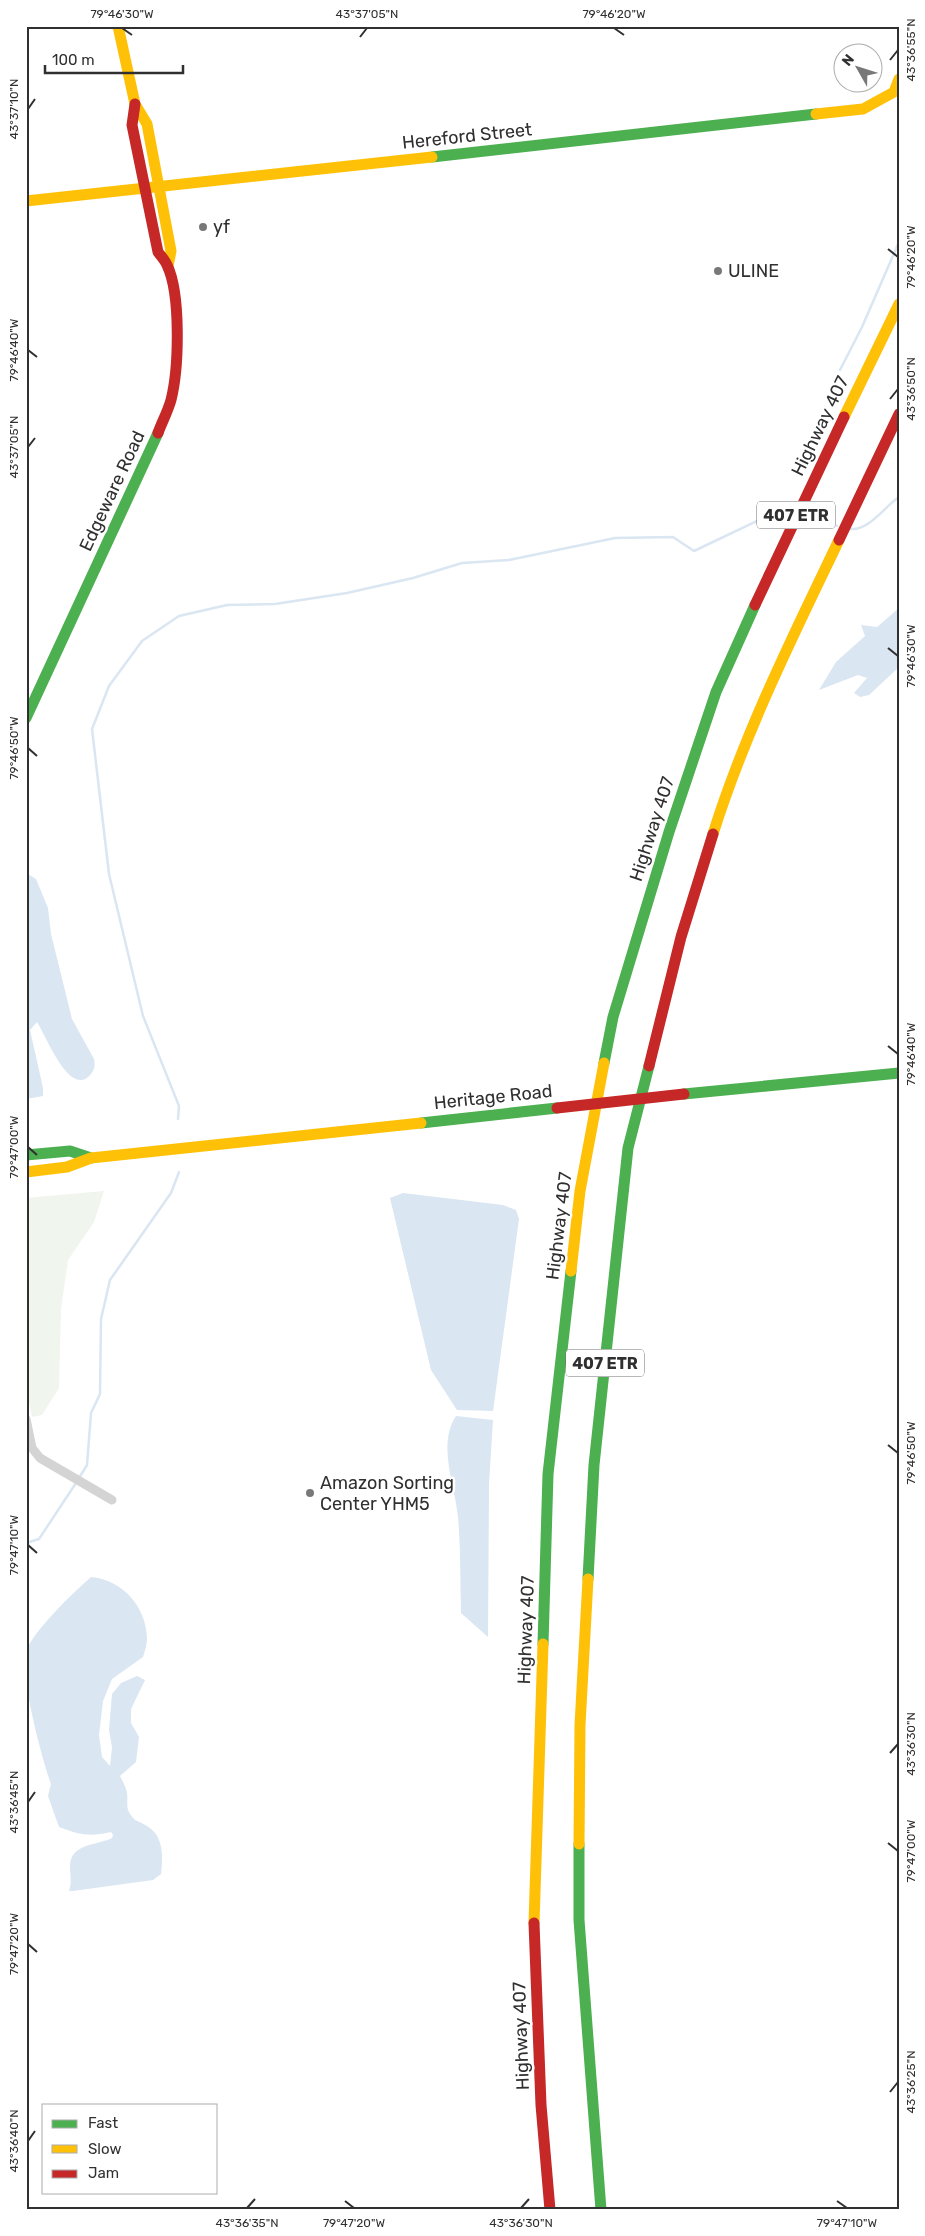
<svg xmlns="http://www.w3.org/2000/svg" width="925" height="2236" viewBox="0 0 925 2236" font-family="Rubik,sans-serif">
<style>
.green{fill:#f0f5ed}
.water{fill:#dae6f2}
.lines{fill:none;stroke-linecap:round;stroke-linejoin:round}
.stream{stroke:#dae6f2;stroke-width:2.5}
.street{stroke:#d4d4d4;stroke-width:9}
.fast{stroke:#4caf50;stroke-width:11}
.slow{stroke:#ffc107;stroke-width:11}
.jam{stroke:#c62828;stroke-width:11}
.jam-bridge{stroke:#c62828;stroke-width:11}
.ticks{fill:none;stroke:#303030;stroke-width:2}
.poi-dot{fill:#787878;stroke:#fff;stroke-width:2}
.labels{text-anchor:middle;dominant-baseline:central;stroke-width:5;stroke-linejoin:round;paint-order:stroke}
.shield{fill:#fff;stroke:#6e6e6e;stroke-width:1}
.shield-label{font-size:16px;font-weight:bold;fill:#303030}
.street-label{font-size:18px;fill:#303030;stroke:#fff}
.poi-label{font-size:18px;fill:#303030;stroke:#fff;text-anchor:start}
.neatline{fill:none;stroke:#303030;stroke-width:2}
.ticks-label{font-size:12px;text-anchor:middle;fill:#303030}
</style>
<rect width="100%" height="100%" fill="#fff"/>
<path class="green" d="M104,1191L94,1222L68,1260L61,1309L59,1388L42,1415L32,1417L26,1387V1198Z"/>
<g class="water">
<path d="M899,608V667L869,695L860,697L854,693L867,678L858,675L819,690L836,662L865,636L861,625L877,627Z"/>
<path d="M26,873L36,879L48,908L51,934L72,1019L94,1059C95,1064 95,1069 91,1074C70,1100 46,1035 37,1022L30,1030L43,1088V1096L26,1099Z"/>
<path d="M403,1193L503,1205L516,1210L519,1219L493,1411L457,1410L431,1370L390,1198Z"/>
<path d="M456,1416L493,1420L489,1484L488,1637L461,1613C460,1581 461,1549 458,1517C455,1485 437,1445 456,1416Z"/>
<path d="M91,1577C123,1580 146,1607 147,1638C147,1644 145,1651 143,1657L112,1679L103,1701L99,1735L102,1757L110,1766L112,1747L109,1730L112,1694L121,1683L137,1676L145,1680L131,1709V1723L139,1737L136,1762L120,1776C123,1782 126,1787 127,1793C128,1800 126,1807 129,1812C135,1823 138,1820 147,1826C164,1836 163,1857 161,1874L153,1880L73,1891H69C72,1883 70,1874 70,1867C70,1843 96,1846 112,1838L113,1835L111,1832C89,1837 80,1835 59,1827L48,1796L51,1784C42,1759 20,1677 26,1652C32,1632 75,1591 91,1577Z"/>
</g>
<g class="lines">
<g class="stream">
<path d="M840,370L862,327L899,242"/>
<path d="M802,516L837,526"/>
<path d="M850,529C869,531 884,507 899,497"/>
<path d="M178,1119L179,1106L143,1016L109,874L92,729L109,686L142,641L179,616L227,605L275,604L347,593L413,578L462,563L509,560L615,538L673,537L694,551L780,510L789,513"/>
<path d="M79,1478L87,1465L91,1413L100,1394L101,1319L110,1280L171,1193L179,1172"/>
<path d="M26,1543L39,1539L76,1483"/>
</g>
<path class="street" d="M26,1419L32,1448L40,1458L112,1500"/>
<g class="fast">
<path d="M432,157L816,114"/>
<path d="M26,718L158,433"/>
<path d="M604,1063L613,1017L669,832L716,692L755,605"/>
<path d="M684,1094L899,1073"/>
<path d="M421,1123L557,1108"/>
<path d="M26,1155L70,1151L91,1158"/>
<path d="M588,1579L594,1465L628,1148L649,1066"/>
<path d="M543,1644L548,1474L571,1271"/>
<path d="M579,1844V1920L601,2210"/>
</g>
<g class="slow">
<path d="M118,26L135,104L147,124L171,251L168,266"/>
<path d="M816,114L863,109L894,92L899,79"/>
<path d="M26,201L432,157"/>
<path d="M844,417L899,304"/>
<path d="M713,834C745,732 793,636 839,540"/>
<path d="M26,1172L67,1167L91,1158L421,1123"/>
<path d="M571,1271L580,1191L604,1063"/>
<path d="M579,1844L580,1725L588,1579"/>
<path d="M534,1923L543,1644"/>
</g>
<g class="jam">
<path d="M135,104L132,125L158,252C161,256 165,260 167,265C181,294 179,368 171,400C168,411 162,422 158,433"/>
<path d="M839,540L899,414"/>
<path d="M755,605L844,417"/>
<path d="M649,1066L681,937L713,834"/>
<path d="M534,1923L541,2105L550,2210"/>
</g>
<path class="jam-bridge" d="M557,1108L684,1094"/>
</g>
<path class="ticks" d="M122,28L132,35M614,28L624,35M360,37L367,28M890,60L898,50M28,109L35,99M888,249L898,257M28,350L37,357M890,399L898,389M28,447L35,438M888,648L898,656M28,748L37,756M888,1046L898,1054M28,1147L37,1155M888,1445L898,1453M28,1545L37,1553M890,1753L898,1744M28,1802L35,1792M888,1843L898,1851M28,1944L37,1952M890,2092L898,2082M28,2141L35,2131M345,2201L354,2208M837,2201L847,2208M247,2208L255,2199M521,2208L529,2199"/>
<g class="poi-dot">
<circle cx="203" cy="227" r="5"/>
<circle cx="718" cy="271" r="5"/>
<circle cx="310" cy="1493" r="5"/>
</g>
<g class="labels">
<g class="shield">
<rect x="757" y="501.5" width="78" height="27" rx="4"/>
<rect x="566" y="1349.5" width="78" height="27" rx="4"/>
</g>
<g class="shield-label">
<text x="796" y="515">407 ETR</text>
<text x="605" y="1363">407 ETR</text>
</g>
<g class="street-label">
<text transform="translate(467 136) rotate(-6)">Hereford Street</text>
<text transform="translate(820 426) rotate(-64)">Highway 407</text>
<text transform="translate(112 491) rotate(-65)">Edgeware Road</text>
<text transform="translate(652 829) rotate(-72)">Highway 407</text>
<text transform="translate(493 1097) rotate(-6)">Heritage Road</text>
<text transform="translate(559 1226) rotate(-83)">Highway 407</text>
<text transform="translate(526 1630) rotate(-88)">Highway 407</text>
<text transform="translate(521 2036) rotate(-92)">Highway 407</text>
</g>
<g class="poi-label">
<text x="213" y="227">yf</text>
<text x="728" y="271">ULINE</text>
<text x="320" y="1483">Amazon Sorting<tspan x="320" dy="21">Center YHM5</tspan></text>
</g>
</g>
<rect width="925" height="2236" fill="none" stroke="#ffffff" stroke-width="55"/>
<rect x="42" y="2104" width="175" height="90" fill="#ffffff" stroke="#acacac"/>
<rect x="52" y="2120" width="25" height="8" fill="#4caf50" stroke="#acacac"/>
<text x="88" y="2128" font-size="15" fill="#303030">Fast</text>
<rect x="52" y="2145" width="25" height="8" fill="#ffc107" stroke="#acacac"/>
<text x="88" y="2154" font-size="15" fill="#303030">Slow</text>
<rect x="52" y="2170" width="25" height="8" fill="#c62828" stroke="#acacac"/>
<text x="88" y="2178" font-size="15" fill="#303030">Jam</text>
<g transform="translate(858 68) rotate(309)"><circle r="24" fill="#ffffff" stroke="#acacac"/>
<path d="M0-4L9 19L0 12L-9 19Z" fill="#787878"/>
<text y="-8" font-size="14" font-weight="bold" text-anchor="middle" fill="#303030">N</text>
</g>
<path d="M45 65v8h138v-8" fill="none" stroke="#303030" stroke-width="2.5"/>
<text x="52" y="65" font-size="15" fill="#303030" stroke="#ffffff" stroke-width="4" paint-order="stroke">100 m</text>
<rect x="28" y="28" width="870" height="2180" class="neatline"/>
<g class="ticks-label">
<text x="122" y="18">79°46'30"W</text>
<text x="367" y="18">43°37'05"N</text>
<text x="614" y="18">79°46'20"W</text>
<text transform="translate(911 50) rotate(-90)" y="4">43°36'55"N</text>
<text transform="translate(14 109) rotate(-90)" y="4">43°37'10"N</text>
<text transform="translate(911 257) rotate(-90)" y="4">79°46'20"W</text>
<text transform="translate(14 350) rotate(-90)" y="4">79°46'40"W</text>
<text transform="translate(911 389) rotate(-90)" y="4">43°36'50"N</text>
<text transform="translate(14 447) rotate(-90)" y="4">43°37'05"N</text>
<text transform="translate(911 656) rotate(-90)" y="4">79°46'30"W</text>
<text transform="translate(14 748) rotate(-90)" y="4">79°46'50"W</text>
<text transform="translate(911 1054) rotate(-90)" y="4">79°46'40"W</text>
<text transform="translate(14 1147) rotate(-90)" y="4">79°47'00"W</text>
<text transform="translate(911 1453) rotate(-90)" y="4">79°46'50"W</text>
<text transform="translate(14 1545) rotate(-90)" y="4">79°47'10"W</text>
<text transform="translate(911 1744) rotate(-90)" y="4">43°36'30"N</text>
<text transform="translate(14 1802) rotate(-90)" y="4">43°36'45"N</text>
<text transform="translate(911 1851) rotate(-90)" y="4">79°47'00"W</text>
<text transform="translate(14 1944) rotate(-90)" y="4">79°47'20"W</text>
<text transform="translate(911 2082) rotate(-90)" y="4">43°36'25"N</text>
<text transform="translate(14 2141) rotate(-90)" y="4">43°36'40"N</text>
<text x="247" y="2227">43°36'35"N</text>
<text x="354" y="2227">79°47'20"W</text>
<text x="521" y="2227">43°36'30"N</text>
<text x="847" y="2227">79°47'10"W</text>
</g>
</svg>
